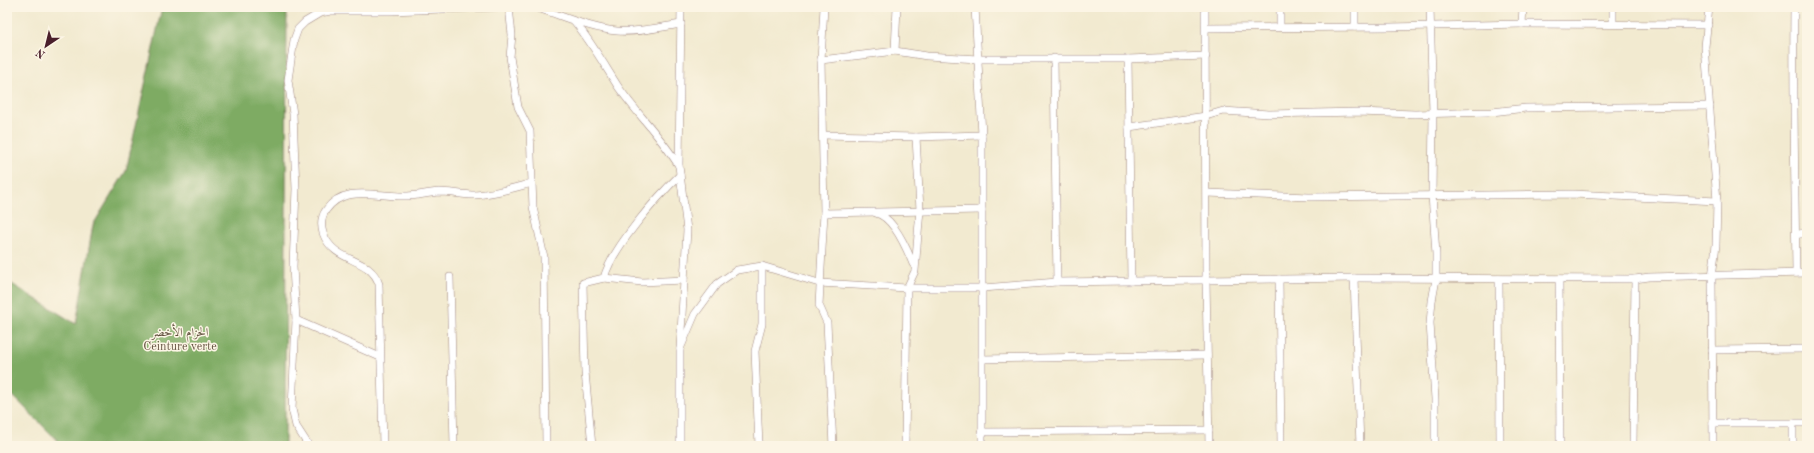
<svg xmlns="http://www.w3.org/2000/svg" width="1814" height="453" viewBox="0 0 1814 453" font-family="'Old Standard TT',Amiri,serif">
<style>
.forest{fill:#7eab64;stroke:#646548}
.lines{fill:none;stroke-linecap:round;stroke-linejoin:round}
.street-casing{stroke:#9e847e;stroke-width:8}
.street{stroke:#fff;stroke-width:7}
.labels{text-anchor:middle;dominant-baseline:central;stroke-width:3;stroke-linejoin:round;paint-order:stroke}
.park-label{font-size:12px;fill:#635140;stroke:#fcf5e5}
</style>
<rect width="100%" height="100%" fill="#fcf5e5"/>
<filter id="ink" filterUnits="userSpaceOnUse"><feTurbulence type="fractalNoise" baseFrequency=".025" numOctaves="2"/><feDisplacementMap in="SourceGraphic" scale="8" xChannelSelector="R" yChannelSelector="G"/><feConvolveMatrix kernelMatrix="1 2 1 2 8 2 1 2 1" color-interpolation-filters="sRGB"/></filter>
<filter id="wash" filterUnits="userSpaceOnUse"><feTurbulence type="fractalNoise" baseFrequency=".012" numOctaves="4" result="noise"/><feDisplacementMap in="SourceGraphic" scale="16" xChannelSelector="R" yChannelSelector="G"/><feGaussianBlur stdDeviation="0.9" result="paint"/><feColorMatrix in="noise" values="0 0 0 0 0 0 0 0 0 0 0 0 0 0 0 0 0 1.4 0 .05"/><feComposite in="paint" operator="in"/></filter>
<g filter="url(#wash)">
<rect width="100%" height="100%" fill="#f2ead0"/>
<path class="forest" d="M162,7H287L285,446H63L7,390V281L76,324L93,225L126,171Z"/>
</g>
<g filter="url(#ink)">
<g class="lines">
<defs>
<g id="street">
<path d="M509,7L512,35L510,57L518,107L530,131L533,207L544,257L546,446"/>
<path d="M534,7C561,15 588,28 617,31C637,33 661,27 681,24"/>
<path d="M824,7L821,60L824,213L819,305L827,323L833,446"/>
<path d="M975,7L982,135V446"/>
<path d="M1205,7L1206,280L1209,446"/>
<path d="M1280,7V27"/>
<path d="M1355,7V27"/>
<path d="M1430,7L1433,113L1432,195L1436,254V279L1432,301L1430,323L1435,399V446"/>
<path d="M1709,7L1705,47L1717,201L1716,245L1712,277L1713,446"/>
<path d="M1794,7C1793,96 1795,184 1796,273"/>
<path d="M575,22C592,43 605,66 619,88C638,115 662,138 679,166"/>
<path d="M1522,24L1523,7"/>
<path d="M1613,24V7"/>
<path d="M1206,28L1390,27L1522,24L1708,25"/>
<path d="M895,51L897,7"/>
<path d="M1054,58L1057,282"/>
<path d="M1128,59L1131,281"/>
<path d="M821,60L895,51L927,56L978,59H1128L1206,56"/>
<path d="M1129,127L1206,116L1223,111L1269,114L1358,112L1415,114L1492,112L1526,108L1710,106"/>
<path d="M823,135L916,137L982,135"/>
<path d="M1207,193L1309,197L1573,194L1717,201"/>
<path d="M824,213L982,210"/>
<path d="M876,213C893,217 907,249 913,264"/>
<path d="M1796,235L1807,232"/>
<path d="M450,277L454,446"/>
<path d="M604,278L642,282L684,280"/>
<path d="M1354,278L1360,446"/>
<path d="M1279,279L1281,446"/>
<path d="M1499,279L1500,446"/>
<path d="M1559,279L1560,446"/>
<path d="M296,320L380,357"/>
<path d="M680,349L695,314L717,284L737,270L762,266L819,283L907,288H983L1057,282L1206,280L1354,278L1635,279L1649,277L1807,273"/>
<path d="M1712,350L1807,349"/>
<path d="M982,359L1207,355"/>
<path d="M1713,423H1807"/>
<path d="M1793,423V446"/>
<path d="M981,432L1209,430"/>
<path d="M309,446L296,426L292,409L296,320L293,267L296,189L293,114L288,80L294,40L298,29L305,22L320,13L331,11H390L498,7"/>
<path d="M383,446L379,284C370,256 334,264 323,233C321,226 321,217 326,210C343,185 375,196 400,196C413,197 426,193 439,192C451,192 463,195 475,195C494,194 513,188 532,183"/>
<path d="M592,446L585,372L583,283L604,278C612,248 657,197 680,175"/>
<path d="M680,446V349L687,230L679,166L681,7"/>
<path d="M759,446L755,351L762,324V266"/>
<path d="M905,446L907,288L915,271L920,210L916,137"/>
<path d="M1633,446L1635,279"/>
</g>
</defs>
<use href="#street" class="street-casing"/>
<use href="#street" class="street"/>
</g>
</g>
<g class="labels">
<g class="park-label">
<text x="180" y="333">الحزام الأخضر<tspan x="180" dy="14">Ceinture verte</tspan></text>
</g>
</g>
<rect width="1814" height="453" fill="none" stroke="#fcf5e5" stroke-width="24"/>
<g transform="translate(46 46) rotate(215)" stroke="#fcf5e5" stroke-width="3" paint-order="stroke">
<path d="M0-3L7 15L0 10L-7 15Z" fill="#4a1f2b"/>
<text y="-6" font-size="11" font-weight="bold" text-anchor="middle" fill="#4a1f2b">N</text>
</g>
</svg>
